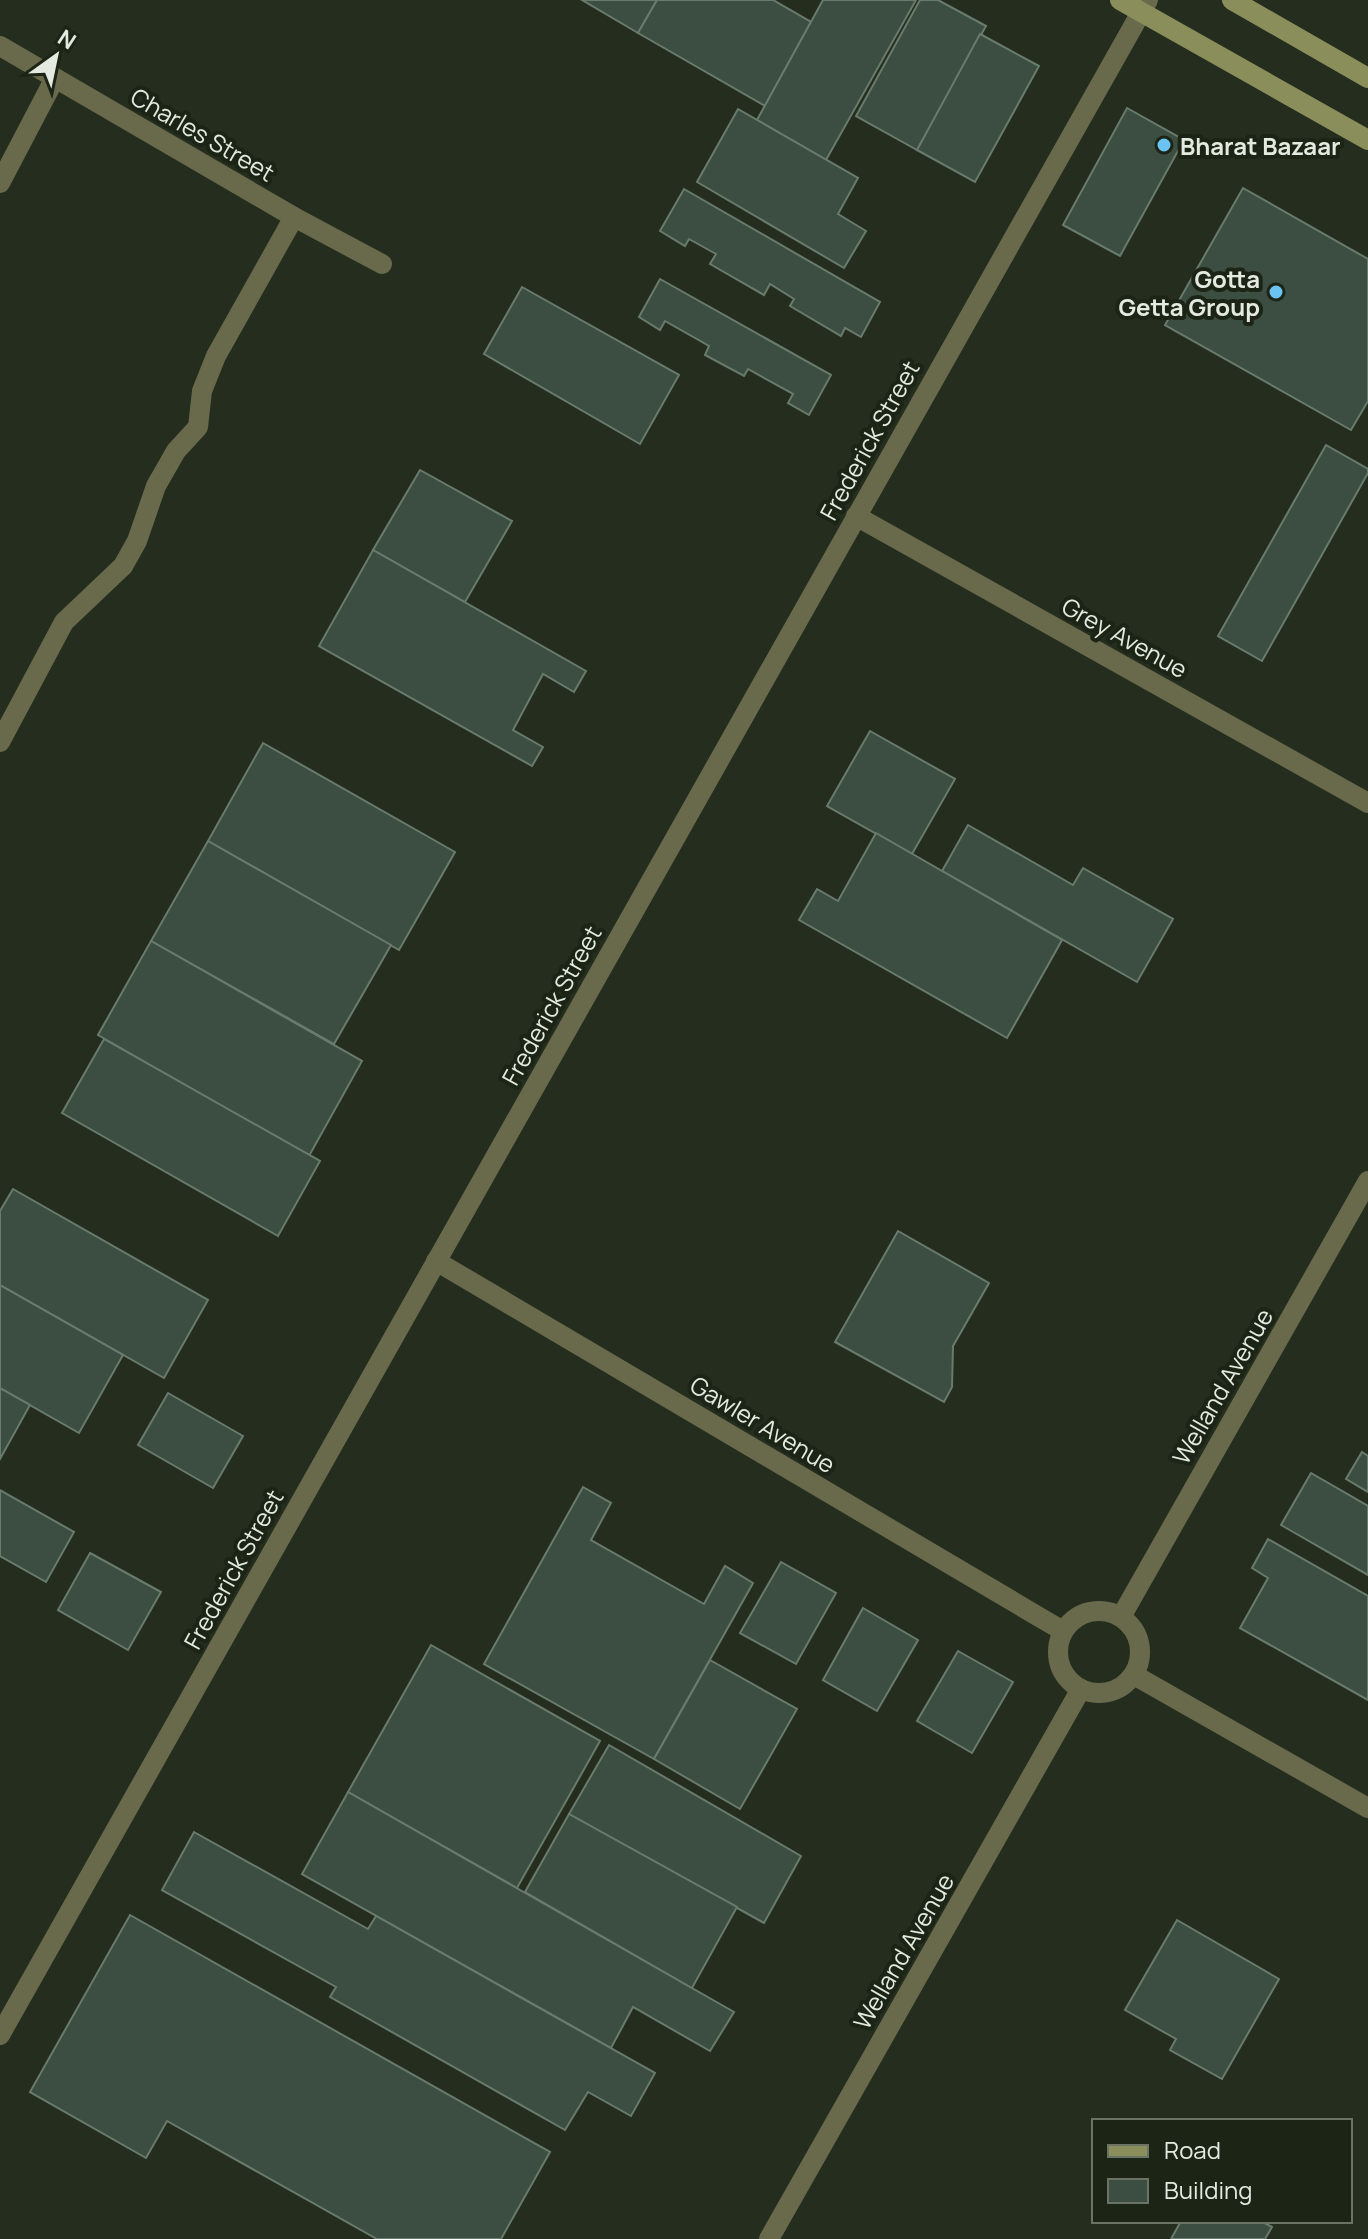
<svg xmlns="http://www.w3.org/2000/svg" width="1368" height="2239" viewBox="0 0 1368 2239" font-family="Manrope,sans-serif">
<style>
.building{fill:#3c4d41;stroke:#697b6d;stroke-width:2}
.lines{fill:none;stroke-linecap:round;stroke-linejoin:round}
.minor{stroke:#686a4b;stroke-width:20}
.secondary{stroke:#8a8e5b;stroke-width:20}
.poi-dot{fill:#6ac3f1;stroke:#1b2415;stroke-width:3}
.labels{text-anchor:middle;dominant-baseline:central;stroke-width:8;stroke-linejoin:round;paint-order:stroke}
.street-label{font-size:24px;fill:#e4eadf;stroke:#1b2415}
.poi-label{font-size:24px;font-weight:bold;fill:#e4eadf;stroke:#1b2415;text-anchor:start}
</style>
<rect width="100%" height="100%" fill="#252e1e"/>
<g class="building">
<path d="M582,0H657L638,33Z"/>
<path d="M657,0H773L811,22L765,106L638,33Z"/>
<path d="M823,0H916L826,160L757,120Z"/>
<path d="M920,0H938L986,26L917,150L856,116Z"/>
<path d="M980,34L1039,66L975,182L917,150Z"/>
<path d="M1127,108L1184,140L1120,256L1063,225Z"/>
<path d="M738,109L858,178L838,214L866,231L844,268L697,182Z"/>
<path d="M1243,188L1368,259V401L1351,430L1165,325Z"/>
<path d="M684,189L880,302L861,337L845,328L841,336L790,306L794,299L770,284L764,295L710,264L716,254L689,239L685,246L660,231Z"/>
<path d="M660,279L831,375L809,415L788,403L793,394L748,369L744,376L705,355L709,346L665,321L660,330L639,317Z"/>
<path d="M522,287L679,375L640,444L484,354Z"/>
<path d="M1326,445L1368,469V473L1262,661L1218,636Z"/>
<path d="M420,470L512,521L465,602L373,550Z"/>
<path d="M373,550L586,671L574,692L543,674L513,730L543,747L532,766L319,646Z"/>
<path d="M870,731L955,779L912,854L827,806Z"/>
<path d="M263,743L455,852L399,950L208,841Z"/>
<path d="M968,825L1073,885L1083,868L1173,919L1137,982L942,871Z"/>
<path d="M876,833L1062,940L1007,1038L799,920L817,889L838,901Z"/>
<path d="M208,841L391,945L334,1044L151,941Z"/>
<path d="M151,941L362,1061L309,1156L98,1035Z"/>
<path d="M104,1039L320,1161L278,1236L62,1113Z"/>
<path d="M13,1189L208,1300L164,1378L0,1285V1211Z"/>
<path d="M898,1231L989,1283L953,1346L952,1387L944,1402L835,1342Z"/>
<path d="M0,1285L123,1355L79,1433L0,1388Z"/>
<path d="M0,1388L30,1405L0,1459Z"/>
<path d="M168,1393L243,1436L213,1488L138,1445Z"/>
<path d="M1362,1452L1368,1456V1492L1346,1479Z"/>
<path d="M1311,1473L1368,1506V1575L1281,1525Z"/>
<path d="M583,1487L611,1503L591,1540L704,1604L725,1566L753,1583L654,1759L484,1664Z"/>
<path d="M0,1490L74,1532L46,1582L0,1556Z"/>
<path d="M1268,1539L1368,1596V1700L1240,1628L1268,1578L1252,1568Z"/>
<path d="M90,1553L161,1592L128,1650L58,1610Z"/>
<path d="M781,1562L836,1593L796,1664L740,1633Z"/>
<path d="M863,1608L918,1640L877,1711L823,1680Z"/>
<path d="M431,1645L600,1741L517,1888L348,1792Z"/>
<path d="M958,1651L1013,1682L972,1753L917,1721Z"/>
<path d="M710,1660L797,1709L740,1809L654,1759Z"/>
<path d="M609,1745L801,1856L764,1923L569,1814Z"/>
<path d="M348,1792L734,2012L710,2051L633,2007L611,2048L302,1874Z"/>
<path d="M569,1814L737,1907L692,1988L525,1892Z"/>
<path d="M194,1832L368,1929L376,1916L655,2073L631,2116L588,2092L565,2130L330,1997L336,1987L162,1890Z"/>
<path d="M130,1915L550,2152L501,2239H377L167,2121L146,2158L30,2092Z"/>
<path d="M1177,1920L1279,1979L1222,2079L1170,2050L1176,2039L1125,2010Z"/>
<path d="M1181,2221H1261L1272,2227L1265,2239H1171Z"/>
</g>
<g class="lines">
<g class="minor">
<path d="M0,46L294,217L382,264"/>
<path d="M0,183L55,78"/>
<path d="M856,516L1368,803"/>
<path d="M0,742L64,622L123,566L137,541L156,486L176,451L198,427L202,391L216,356L294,217"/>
<path d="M436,1261L1063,1631"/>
<circle cx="1099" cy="1652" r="41"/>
<path d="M1121,1617L1368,1181"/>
<path d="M1134,1675L1368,1808"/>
<path d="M0,2035L1148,0"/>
<path d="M769,2239L1081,1689"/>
</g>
<g class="secondary">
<path d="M1120,0L1368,140"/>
<path d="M1232,0L1368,78"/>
</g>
</g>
<g class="poi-dot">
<circle cx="1164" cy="145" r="8"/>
<circle cx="1276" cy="292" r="8"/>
</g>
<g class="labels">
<g class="street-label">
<text transform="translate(203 134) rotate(30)">Charles Street</text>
<text transform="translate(869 440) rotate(-61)">Frederick Street</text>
<text transform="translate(1125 637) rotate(29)">Grey Avenue</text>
<text transform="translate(551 1005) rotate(-61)">Frederick Street</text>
<text transform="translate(1222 1386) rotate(-60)">Welland Avenue</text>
<text transform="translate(763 1424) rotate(31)">Gawler Avenue</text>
<text transform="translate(233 1569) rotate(-61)">Frederick Street</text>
<text transform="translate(903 1951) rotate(-60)">Welland Avenue</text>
</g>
<g class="poi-label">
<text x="1180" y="145">Bharat Bazaar</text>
<text x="1260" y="278" text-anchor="end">Gotta<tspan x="1260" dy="28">Getta Group</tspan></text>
</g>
</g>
<rect x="1092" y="2119" width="260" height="104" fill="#1b2415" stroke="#6b7366" stroke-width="2"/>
<rect x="1108" y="2145" width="40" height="12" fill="#8a8e5b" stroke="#6b7366" stroke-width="2"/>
<text x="1164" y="2159" font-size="24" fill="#e4eadf">Road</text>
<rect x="1108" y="2179" width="40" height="24" fill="#3c4d41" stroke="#6b7366" stroke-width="2"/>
<text x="1164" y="2199" font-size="24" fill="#e4eadf">Building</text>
<g transform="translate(56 56) rotate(33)" stroke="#1b2415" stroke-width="6" paint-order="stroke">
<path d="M0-6L14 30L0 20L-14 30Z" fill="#e4eadf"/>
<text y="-12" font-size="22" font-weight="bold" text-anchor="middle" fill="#e4eadf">N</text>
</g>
</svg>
